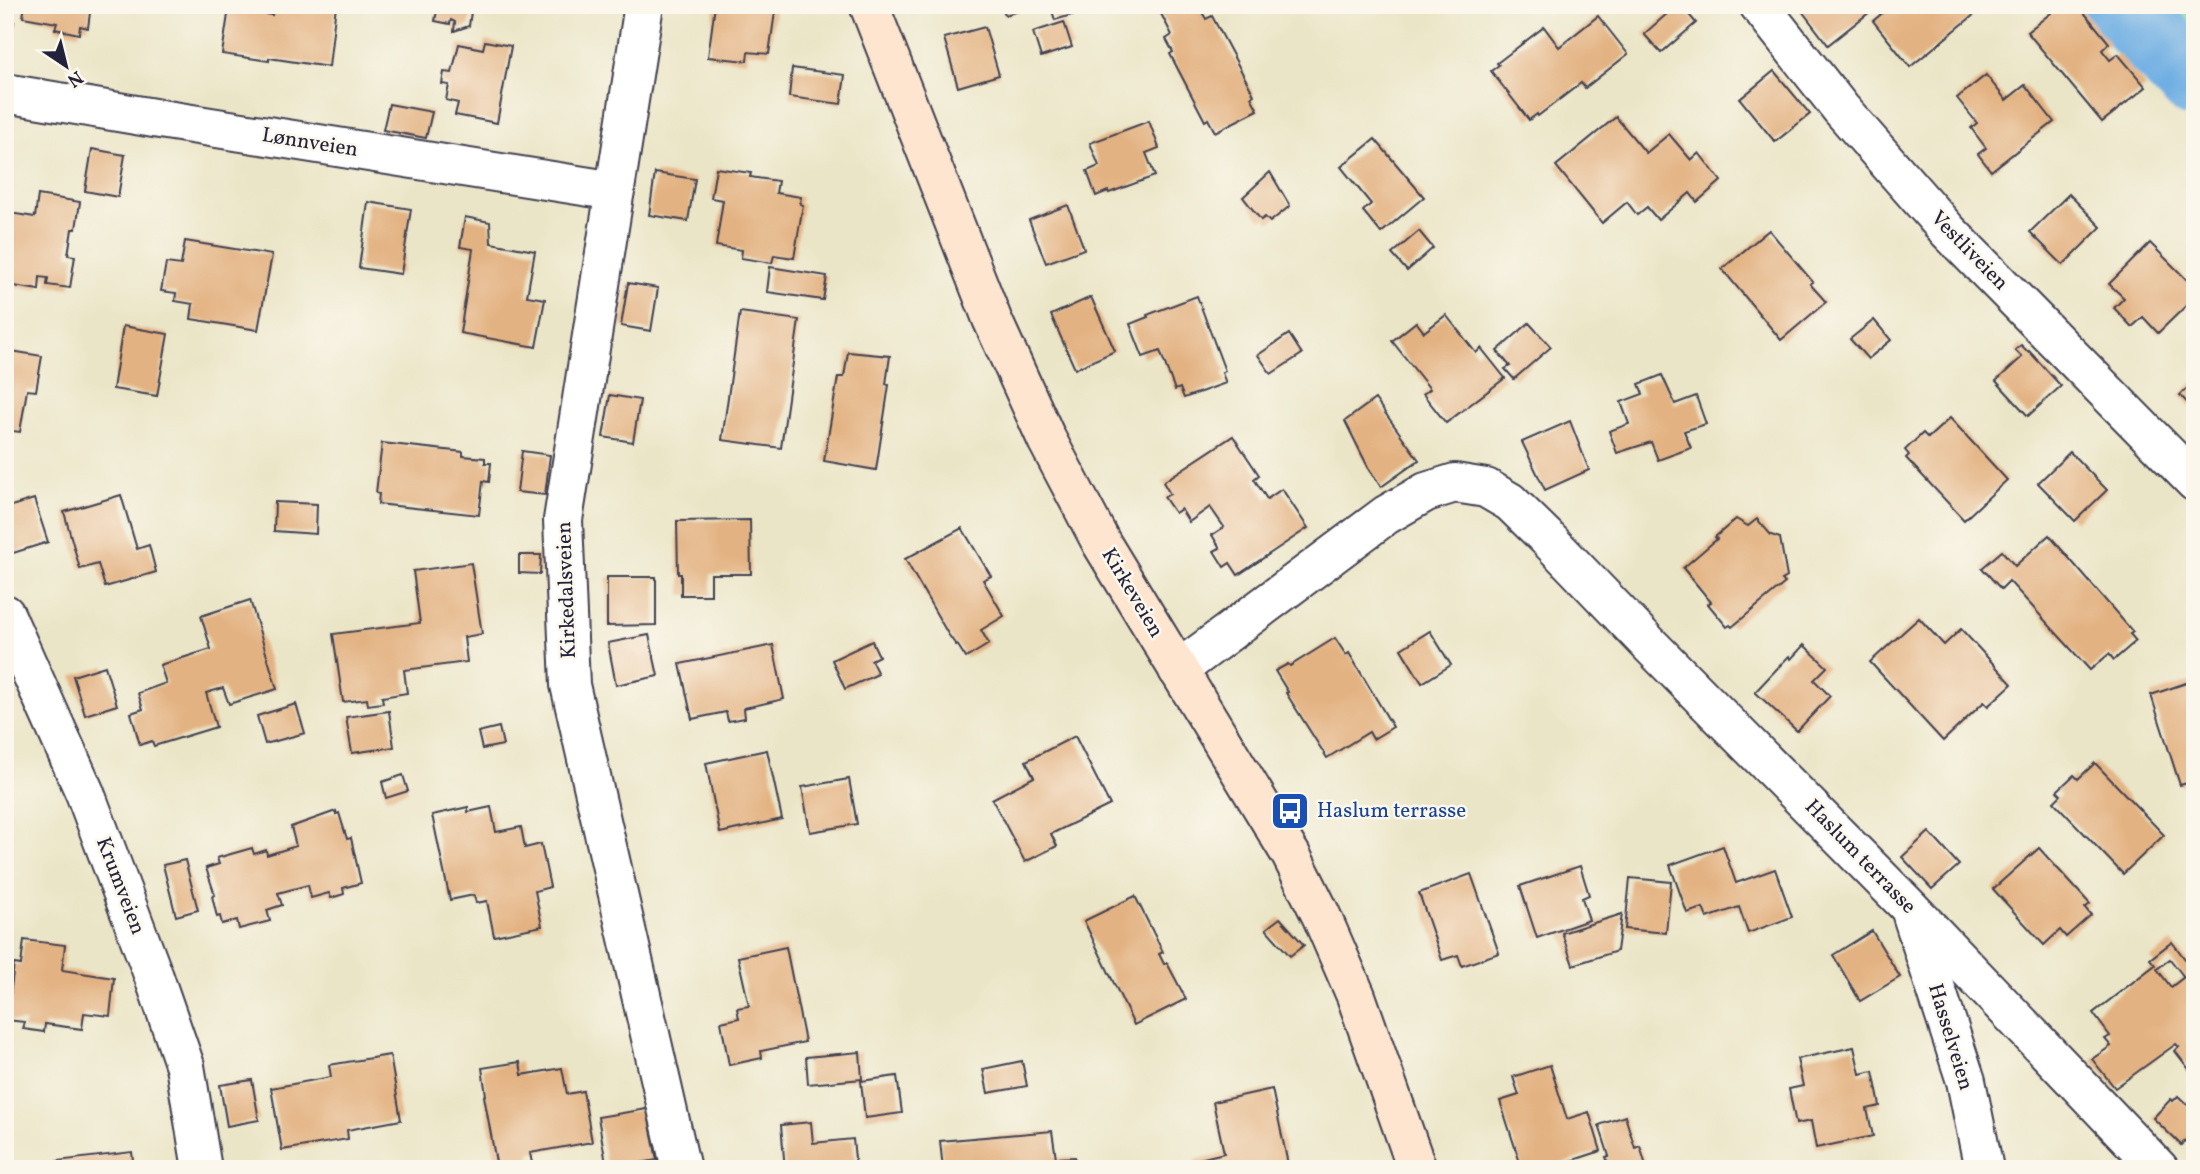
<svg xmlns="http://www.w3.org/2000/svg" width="2200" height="1174" viewBox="0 0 2200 1174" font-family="Vollkorn,serif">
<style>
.green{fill:#8bdd9d;stroke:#56806c;stroke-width:2}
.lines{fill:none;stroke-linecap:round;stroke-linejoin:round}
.river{stroke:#70afe3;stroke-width:75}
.building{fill:#e3b282;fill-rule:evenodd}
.minor-casing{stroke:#403f50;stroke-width:42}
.secondary-casing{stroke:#403f50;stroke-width:42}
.minor{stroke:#fff;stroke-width:38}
.secondary{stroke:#fde5d0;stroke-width:38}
.labels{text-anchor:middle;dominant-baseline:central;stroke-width:5;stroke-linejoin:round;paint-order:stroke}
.street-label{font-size:21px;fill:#22223b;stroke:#fbf7ec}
.transit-label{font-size:21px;fill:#164399;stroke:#fbf7ec;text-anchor:start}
</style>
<rect width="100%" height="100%" fill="#fbf7ec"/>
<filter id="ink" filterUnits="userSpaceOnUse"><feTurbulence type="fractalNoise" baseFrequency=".0143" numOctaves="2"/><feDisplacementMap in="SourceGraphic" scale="14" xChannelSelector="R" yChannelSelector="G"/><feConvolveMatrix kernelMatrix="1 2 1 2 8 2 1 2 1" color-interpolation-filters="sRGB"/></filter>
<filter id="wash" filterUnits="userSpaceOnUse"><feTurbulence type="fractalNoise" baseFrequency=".00686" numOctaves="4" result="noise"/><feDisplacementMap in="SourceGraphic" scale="28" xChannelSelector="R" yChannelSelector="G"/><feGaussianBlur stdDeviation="1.57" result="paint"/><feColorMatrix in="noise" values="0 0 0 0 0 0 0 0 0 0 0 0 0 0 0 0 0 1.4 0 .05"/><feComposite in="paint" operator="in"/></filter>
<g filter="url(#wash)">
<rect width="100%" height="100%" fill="#ebe5c7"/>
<path class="green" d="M2102,5H2195V113Z"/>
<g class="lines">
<path class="river" d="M2121,5L2195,81"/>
</g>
<g id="blocks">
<g class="building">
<path d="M25,5H91L88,28L80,26L79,34L55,29L57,23L23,17Z"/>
<path d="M274,5H336L329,67L269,58V61L222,54L229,8L272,15Z"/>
<path d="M438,5H472L469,26L454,31L455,22L451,20L450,24L435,21Z"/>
<path d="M715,5H776L769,54L748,52L747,61L708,57Z"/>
<path d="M970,5H990V6L972,11Z"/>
<path d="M1002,5H1036V6L1005,15Z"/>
<path d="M1050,5H1101V6L1055,20Z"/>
<path d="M1162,5H1198L1206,19L1212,16L1254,95L1251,97L1258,110L1215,132L1208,119L1205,121L1170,54L1173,52L1166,39L1172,35L1158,8Z"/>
<path d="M1677,5H1681L1696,23L1661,53L1644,34Z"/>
<path d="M1810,5H1866L1871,11L1828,45L1802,11Z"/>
<path d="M1892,5H1986L1910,67L1873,21Z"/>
<path d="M2061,5H2078L2109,43L2102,50L2110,60L2118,54L2146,87L2102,122L2027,32Z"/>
<path d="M1598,16L1628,54L1585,88L1581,83L1538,116L1537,114L1529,120L1491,71L1499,65L1497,63L1544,27L1559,47Z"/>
<path d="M5,21L14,22L7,65H5Z"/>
<path d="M1064,22L1072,47L1041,57L1033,32Z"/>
<path d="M985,27L999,75L958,87L944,38Z"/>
<path d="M485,41L511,46L497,123L455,115L458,103L446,100L449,85L442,84L444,72L452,73L459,44L483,49Z"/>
<path d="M792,68L845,75L841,104L789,97Z"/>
<path d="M1774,71L1810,114L1775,142L1740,99Z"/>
<path d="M1986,75L2006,100L2025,85L2054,122L1991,171L1978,154L1986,148L1971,128L1977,123L1957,98Z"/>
<path d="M389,104L432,112L426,138L383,130Z"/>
<path d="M1616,117L1646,153L1669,134L1691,160L1699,153L1721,181L1697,202L1690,193L1658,220L1647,207L1637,215L1627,202L1602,223L1556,166Z"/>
<path d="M1149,121L1159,148L1146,153L1155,176L1109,193L1108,191L1096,196L1087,171L1099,166L1090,143Z"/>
<path d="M1375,139L1424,197L1381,233L1363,211L1371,204L1341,167Z"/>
<path d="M92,149L125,155L118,197L85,191Z"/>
<path d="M716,168L751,173L750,177L778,181L776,193L801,197L800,204L803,205L794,258L774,255L772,263L741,258L742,250L716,246L723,200L711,198Z"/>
<path d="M1270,172L1290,206L1270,222L1265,217L1261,220L1243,197Z"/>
<path d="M655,173L695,179L688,221L649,215Z"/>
<path d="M2069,194L2101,227L2063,265L2030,232Z"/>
<path d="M38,195L80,202L76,229H72L68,255L75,256L70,288L47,285L48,278L40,277L39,290L7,285L8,272L5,271V208L10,209L9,213L35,217Z"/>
<path d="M368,202L411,209L401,274L359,268Z"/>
<path d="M1068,205L1084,249L1046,263L1029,220Z"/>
<path d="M465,217L490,222L491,243L535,251L527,296L545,299L536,347L460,333L473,249L460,247Z"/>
<path d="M1769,230L1813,282L1810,284L1826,302L1781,340L1722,269Z"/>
<path d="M1419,231L1433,248L1407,271L1392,254Z"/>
<path d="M185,241L272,255L258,330L191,319L193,304L175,301L176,293L161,291L166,263L181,265Z"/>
<path d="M2150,243L2195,288V297L2158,333L2143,317L2132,327L2114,308L2124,298L2109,284Z"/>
<path d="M770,267L827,276L823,300L767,292Z"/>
<path d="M628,283L658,288L651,331L621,326Z"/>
<path d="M1197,296L1225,371L1222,373L1226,383L1184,398L1180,388L1175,390L1160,351L1143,357L1130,324L1148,317L1147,315Z"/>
<path d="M1091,297L1115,351L1075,369L1051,315Z"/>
<path d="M740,312L799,320L781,448L722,440Z"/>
<path d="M1446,315L1476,353L1481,348L1505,378L1446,423L1423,394L1430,389L1392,341L1416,322L1424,332Z"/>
<path d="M1874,320L1891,340L1868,359L1850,339Z"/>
<path d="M1529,323L1551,347L1514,379L1505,369L1510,366L1497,351Z"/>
<path d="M123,326L168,334L157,396L113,389Z"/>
<path d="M1289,334L1302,354L1271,374L1258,355Z"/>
<path d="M2021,345L2028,352L2029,351L2061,386L2028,416L1996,381L2022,357L2015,350Z"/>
<path d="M5,350L42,356L36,391L27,390L20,432L5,430Z"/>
<path d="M848,352L890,356L886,384L889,385L876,470L824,461L838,377H844Z"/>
<path d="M1662,375L1675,404L1696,396L1706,424L1684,431L1691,448L1658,460L1651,442L1617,453L1609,431L1629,424L1621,402L1643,394L1639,384Z"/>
<path d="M2195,381V411L2180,395Z"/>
<path d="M610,395L640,400L633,442L603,437Z"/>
<path d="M1375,399L1419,460L1381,487L1368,467L1345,421Z"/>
<path d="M1950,418L2007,480L1964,520L1906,458L1909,455L1905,450L1923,433L1928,438Z"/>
<path d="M1570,421L1589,470L1545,490L1522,442Z"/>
<path d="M1233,436L1259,475L1254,479L1267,499L1282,489L1308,528L1238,575L1230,563L1224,567L1214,551L1220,548L1212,535L1224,527L1210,507L1189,522L1181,509L1175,513L1164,497L1170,494L1163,482Z"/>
<path d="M382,443L463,452V456L485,458V463H491L489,482L483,481L479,515L378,504L379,494L376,493Z"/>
<path d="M522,451L550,455L545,495L517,492Z"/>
<path d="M2070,452L2107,490L2075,521L2038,483Z"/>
<path d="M121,495L137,549L149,545L156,572L105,587L98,564L80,569L64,512Z"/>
<path d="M34,499L48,542L7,555L5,508Z"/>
<path d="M275,502L317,504L316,534L274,531Z"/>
<path d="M1736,519L1748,526L1757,519L1771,535L1780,538L1787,577L1782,580L1785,583L1732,627L1730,625L1727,627L1708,604L1711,602L1683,568L1717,539L1715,537Z"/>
<path d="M750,520L751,574H711V595H681V574H678L677,521Z"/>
<path d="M962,528L991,576L983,580L1004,616L981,630L989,644L966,658L957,644L956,645L948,634L905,559Z"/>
<path d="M2049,535L2133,632L2130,634L2136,641L2114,660L2109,654L2090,670L2009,581L2001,589L1982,568L2002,551L2015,566Z"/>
<path d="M519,555H541L540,574L519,573Z"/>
<path d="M471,563L482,634L464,637L467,662L404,670L407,693L382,697L383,703L368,705L367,699L343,702L333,634L420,623L413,571Z"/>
<path d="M607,577H656V625L607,626Z"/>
<path d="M250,600L277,689L229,704L223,688L206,693L216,727L154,746L152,741L140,745L131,713L143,709L138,693L166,683L160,665L211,649L201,616Z"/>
<path d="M1919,618L1944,645L1961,629L2012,684L1988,706L1984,702L1943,741L1870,662Z"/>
<path d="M1430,631L1451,665L1422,683L1401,649Z"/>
<path d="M649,635L658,676L616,685L608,643Z"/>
<path d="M1335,638L1346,655L1349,653L1393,727L1373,739L1369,732L1327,758L1286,693L1288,692L1275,671L1288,664L1290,666Z"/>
<path d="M872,641L879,656L871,660L878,674L845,689L832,660Z"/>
<path d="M773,645L784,699L744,708L745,718L728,721L726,712L692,719L680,664Z"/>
<path d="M1804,645L1827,667L1814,680L1830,696L1797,731L1755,692L1789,656L1791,659Z"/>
<path d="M105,666L117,705L85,715L73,676Z"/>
<path d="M2195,680V781L2180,785L2151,695Z"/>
<path d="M296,704L305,733L265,744L257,716Z"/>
<path d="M389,711L394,747L352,753L346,717Z"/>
<path d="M499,727L503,745L482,749L478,732Z"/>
<path d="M1075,736L1110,805L1051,834L1057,846L1025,862L992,799L1034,777L1026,761Z"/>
<path d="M767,750L782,819L720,833L706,763Z"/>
<path d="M2095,763L2164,835L2123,874L2054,802L2061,795L2057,791L2074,775L2078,779Z"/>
<path d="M403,775L408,791L386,798L382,782Z"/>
<path d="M849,779L857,824L810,832L802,787Z"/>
<path d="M468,807V812L491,807L496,832L521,827L525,848L541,844L550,887L535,891L542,926L494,936L487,901L476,903L474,895L450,900L432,815Z"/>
<path d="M336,811V814L339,813L347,839L351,838L361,883L343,888L344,894L331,898L329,893L311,898L308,885L278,893L282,905L267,910L270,921L239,929L237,920L222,924L220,916L217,917L212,896L215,895L206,868L219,864L217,858L252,848L254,854L266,850L267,855L296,846L291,827Z"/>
<path d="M1929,832L1959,865L1932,889L1902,857Z"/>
<path d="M1723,846L1736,883L1775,869L1792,917L1748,933L1739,907L1707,918L1703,908L1687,913L1670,865Z"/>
<path d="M2039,848L2090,904L2085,908L2091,915L2066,937L2060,930L2044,945L1993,889Z"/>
<path d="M185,860L198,910L176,916L163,865Z"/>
<path d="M1580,866L1589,895L1582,898L1589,920L1537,938L1520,886Z"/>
<path d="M1471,874L1499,953L1462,966L1458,955L1442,960L1419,893Z"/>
<path d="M1630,878L1671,882L1666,933L1625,929Z"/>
<path d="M1135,896L1163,952L1159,954L1164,964L1167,963L1186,999L1134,1025L1084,921Z"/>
<path d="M1622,914L1617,951L1573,965L1562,933Z"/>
<path d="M1280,918L1304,945L1290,956L1266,929Z"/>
<path d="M1872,931L1900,977L1860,1001L1833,955Z"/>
<path d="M24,940L65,945L62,970L114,978L110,1016L84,1013L82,1029L45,1024L44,1032L23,1029L25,1022L7,1020L14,964L21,965Z"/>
<path d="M2172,942L2195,972V1077L2175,1051L2179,1047L2176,1044L2115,1088L2092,1059L2111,1046L2105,1039L2110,1036L2093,1013L2155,965L2150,959ZM2170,959L2184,977L2171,987L2157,969Z"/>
<path d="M786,947L805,1042L761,1051L762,1058L729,1065L721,1022L739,1018L737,1008L749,1006L738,957Z"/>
<path d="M1854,1047L1860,1074L1873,1071L1880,1106L1867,1109L1873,1136L1816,1148L1811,1121L1796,1124L1789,1089L1803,1086L1797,1059Z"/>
<path d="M860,1052L862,1079L808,1084L806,1057Z"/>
<path d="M390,1055L401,1120L347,1130L348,1139L282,1150L271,1088L331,1077L329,1065Z"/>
<path d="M1022,1061L1027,1086L988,1093L983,1069Z"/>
<path d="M520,1062L522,1075L562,1068L567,1094L583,1091L592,1142L530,1153L532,1163L497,1168L484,1096L486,1095L482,1068Z"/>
<path d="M1550,1065L1567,1119L1589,1112L1601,1151L1546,1169H1522L1500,1101L1519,1095L1513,1077Z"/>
<path d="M897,1076L902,1113L865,1118L861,1081Z"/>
<path d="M252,1080L259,1120L227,1126L220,1085Z"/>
<path d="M1272,1089L1289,1169H1197L1195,1160L1224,1153L1213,1102Z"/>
<path d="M2178,1096L2195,1112V1130L2181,1145L2153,1118L2171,1099L2173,1101Z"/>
<path d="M647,1109L657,1160L607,1169L598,1117Z"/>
<path d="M1625,1116L1635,1148L1640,1146L1647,1169H1610L1606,1157L1609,1156L1599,1125Z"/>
<path d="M811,1122L813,1143L853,1139L856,1169H785L781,1125Z"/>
<path d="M1052,1131L1056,1158L1075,1157L1076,1169H943L940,1141Z"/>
<path d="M132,1152L134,1169H58L57,1161Z"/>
</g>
</g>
</g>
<g filter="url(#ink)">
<use href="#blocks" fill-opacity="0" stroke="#403f50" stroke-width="2"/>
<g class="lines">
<defs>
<g id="minor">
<path d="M644,5L563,520L570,685L681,1169"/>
<path d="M1759,5L1841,109L1948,231L2195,482"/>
<path d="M5,93L154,118L615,191"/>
<path d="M5,614L85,793L154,977L185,1066L202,1169"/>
<path d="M1178,670L1386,515L1426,492L1455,483L1486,488L1510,502L1546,537L1647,642L1909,907L2159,1169"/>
<path d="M1912,915L1966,1081L1984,1169"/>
</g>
<path id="secondary" d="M869,5L992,319L1047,440L1102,544L1291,855L1321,915L1356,996L1417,1169"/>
</defs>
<use href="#minor" class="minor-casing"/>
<use href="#secondary" class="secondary-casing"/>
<use href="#minor" class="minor"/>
<use href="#secondary" class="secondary"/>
</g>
</g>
<defs>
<symbol id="bus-square" viewBox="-11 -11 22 22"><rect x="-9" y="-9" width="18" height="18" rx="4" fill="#1a4fb4" stroke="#fbf7ec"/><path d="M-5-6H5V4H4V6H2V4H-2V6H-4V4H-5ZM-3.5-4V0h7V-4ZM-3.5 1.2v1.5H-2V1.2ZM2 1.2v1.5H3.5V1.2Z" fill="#fff"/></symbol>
</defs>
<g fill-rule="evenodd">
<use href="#bus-square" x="1268" y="789" width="44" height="44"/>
</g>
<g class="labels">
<g class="street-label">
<text transform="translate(310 143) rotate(9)">Lønnveien</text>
<text transform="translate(1969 251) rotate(46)">Vestliveien</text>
<text transform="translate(567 590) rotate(-92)">Kirkedalsveien</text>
<text transform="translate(1132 593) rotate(59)">Kirkeveien</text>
<text transform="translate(1860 857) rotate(46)">Haslum terrasse</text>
<text transform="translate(120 886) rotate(69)">Krumveien</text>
<text transform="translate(1950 1037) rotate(73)">Hasselveien</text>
</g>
<g class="transit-label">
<text x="1317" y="811">Haslum terrasse</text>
</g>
</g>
<rect width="2200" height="1174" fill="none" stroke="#fbf7ec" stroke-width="28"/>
<g transform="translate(66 66) rotate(145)" stroke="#fbf7ec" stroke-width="5" paint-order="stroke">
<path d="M0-5L12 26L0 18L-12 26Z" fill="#22223b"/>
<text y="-10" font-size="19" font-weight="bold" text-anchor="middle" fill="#22223b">N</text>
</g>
</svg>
